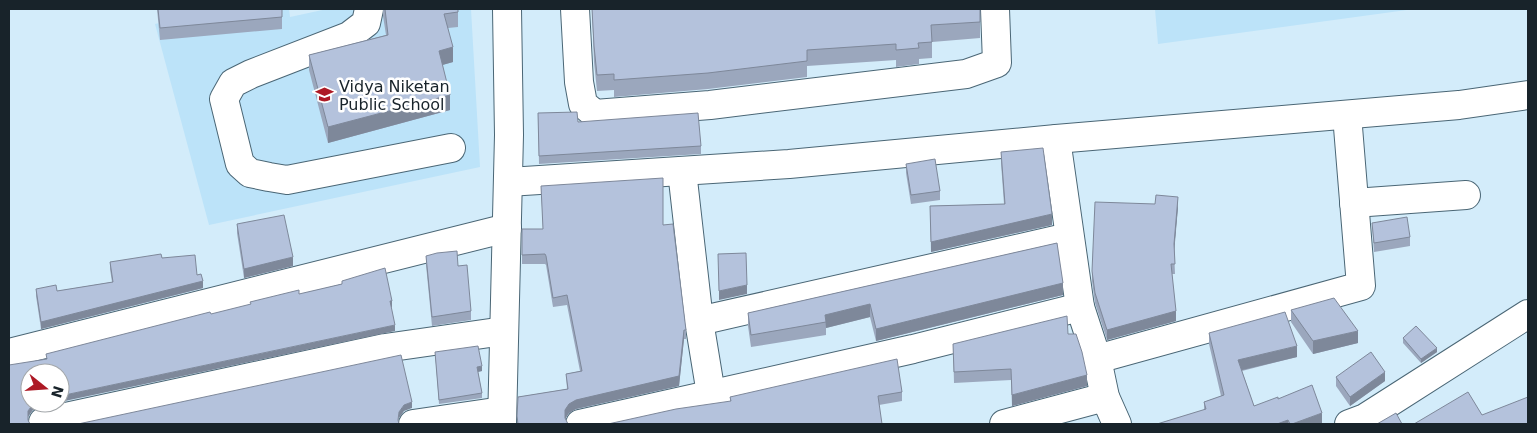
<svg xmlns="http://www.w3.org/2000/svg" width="1537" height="433" viewBox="0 0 1537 433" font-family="'DejaVu Sans',sans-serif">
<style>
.built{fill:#bce3f9}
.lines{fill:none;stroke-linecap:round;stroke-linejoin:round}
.minor-casing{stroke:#4a6675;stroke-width:30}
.minor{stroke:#fff;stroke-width:28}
.wall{fill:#9ba7bd}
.shaded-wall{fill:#7e889a}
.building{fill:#b4c2dc;stroke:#7e889a}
.labels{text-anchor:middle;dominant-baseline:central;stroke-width:5;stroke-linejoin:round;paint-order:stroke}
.poi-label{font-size:16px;fill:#18232a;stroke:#fff;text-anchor:start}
</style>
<rect width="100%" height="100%" fill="#d3ecfa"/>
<g class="built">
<path d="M216,9H289L290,17L327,9H471L480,167L209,225L155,24Z"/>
<path d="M1155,9H1414L1158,44Z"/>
</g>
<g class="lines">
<defs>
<g id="minor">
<path d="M369,9L366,23L349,36L251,74L233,83L224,99L240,164L250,173L269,177L287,180L451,148"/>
<path d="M575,9L579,82L583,104L595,114L710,105L966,74L997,63L995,9"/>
<path d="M1056,139L1080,307L1097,359"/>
<path d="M682,171L699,321L1069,237"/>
<path d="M508,182L789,164L1056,139L1459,105L1528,95"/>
<path d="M1354,203L1466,195"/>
<path d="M699,321L711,394"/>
<path d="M9,353L507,228"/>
<path d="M43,422L385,348L504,331"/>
<path d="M413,424L502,411"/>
<path d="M502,424L509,135L507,9"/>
<path d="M580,424L913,349L1080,307"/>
<path d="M1004,424L1105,397"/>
<path d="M1117,424L1105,397L1097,359L1361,286L1347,115"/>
<path d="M1349,424L1365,418L1528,314"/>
</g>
</defs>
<use href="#minor" class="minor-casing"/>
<use href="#minor" class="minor"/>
</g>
<g class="wall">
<path d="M157,9H282V29L160,40Z"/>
<path d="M383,9H458V27L448,28L453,62L442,65L450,110L328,143L309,70V55L386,35L383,16Z"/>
<path d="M592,9H980V38L932,42V58L919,59V64L896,67V60L807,66V77L708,89L614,97V90L597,91L594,62Z"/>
<path d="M538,113L578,122L701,146V154L539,164Z"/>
<path d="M1001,152L1052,225L931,252L930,206L1004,204L1001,163Z"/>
<path d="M906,164L940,191V200L911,204L906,173Z"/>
<path d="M541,186L663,225L686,330V339H684L679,386L576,409L569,413L565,419L568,424H517L518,397L567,389L566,374L580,371L567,305L553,307L546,265L545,264H522V229H543Z"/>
<path d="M1178,207L1174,249L1175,274H1172L1176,321L1107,340L1095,303L1092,281V271Z"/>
<path d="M1372,223L1410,237V246L1374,252Z"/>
<path d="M237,224L293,266L244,278L237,233Z"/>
<path d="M1057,243L1063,295L876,341L870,317L826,328V335L751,347L748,326V313Z"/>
<path d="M426,256L458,266L471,311V320L432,326L426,265Z"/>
<path d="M162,258L197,275L203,288L41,329L36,296V289L57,291L112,282L110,269V262Z"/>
<path d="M1291,310L1358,343L1313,354L1291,322Z"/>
<path d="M1209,333L1297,357L1242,371L1254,406L1278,399L1322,424H1157L1204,410V402L1221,396L1209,344Z"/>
<path d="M1068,334L1087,386L1012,406L1011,380L954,383L953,344Z"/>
<path d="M1403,338L1437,352L1421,363L1403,343Z"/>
<path d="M435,352L482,371L478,372L482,393V398L439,404Z"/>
<path d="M1336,377L1385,381L1350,406L1336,386Z"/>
<path d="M902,392V401L879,405L730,401V397Z"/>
</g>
<g class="shaded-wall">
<path d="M453,47V62L439,66V51Z"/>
<path d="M450,95V110L328,143V127Z"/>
<path d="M1178,197V207L1174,254V244Z"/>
<path d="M1052,214V225L931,252V242Z"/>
<path d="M293,257V266L244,278V269Z"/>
<path d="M203,281V288L41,329V322Z"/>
<path d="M1063,283V295L876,341V329Z"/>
<path d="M747,285V294L719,300V291Z"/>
<path d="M390,301H392V307L390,308Z"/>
<path d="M870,304V317L826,328L825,315Z"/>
<path d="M1176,311V321L1107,340V330Z"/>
<path d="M395,325V331L60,402V396Z"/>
<path d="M684,330V339L679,386L576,409L569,413L565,419V424V410L569,404Z"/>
<path d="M1358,331V343L1313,354V341Z"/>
<path d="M1297,346V357L1238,371V360Z"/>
<path d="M1437,348V352L1421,363V359Z"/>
<path d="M482,366V371L477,372V367Z"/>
<path d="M1385,372V381L1350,406V397Z"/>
<path d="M1087,375V386L1012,406V395Z"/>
<path d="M412,402V408L404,411L399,418L398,424L399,412L404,405Z"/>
<path d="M35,403H57L40,407L33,410L28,417V411L33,404Z"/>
<path d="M1322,413V424H1292Z"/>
<path d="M1288,420V424H1277Z"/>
</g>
<g class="building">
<path d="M158,9H282V17L160,28Z"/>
<path d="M385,9H458V12L444,14L453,47L439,51L450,95L328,127L309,55L388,35Z"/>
<path d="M592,9H980V22L931,25L932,42L918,43L919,48L896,50V44L807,50V61L708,73L614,80V74L597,75L594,46Z"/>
<path d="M577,112L578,122L698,113L701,146L539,156L538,113Z"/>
<path d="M1043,148L1052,214L931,242L930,206L1005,204L1001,152Z"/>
<path d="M935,159L940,191L911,195L906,164Z"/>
<path d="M663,178V225L673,224L686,330H684L679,376L576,400L569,404L565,410V418L568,424H518L517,416L518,397L568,389L566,374L582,371L567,295L553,298L546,256L545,254L522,255V229H543L541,186Z"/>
<path d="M1156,195L1178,197L1174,244L1175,264H1171L1176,311L1107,330L1095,293L1092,271L1095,202L1155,204Z"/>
<path d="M284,215L293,257L244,269L237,224Z"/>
<path d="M1407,217L1410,237L1374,243L1372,223Z"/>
<path d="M1057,243L1063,283L876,329L870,304L825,315L826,322L751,335L748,313Z"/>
<path d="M457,251L458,266L467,265L471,311L432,317L426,256L437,253Z"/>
<path d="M746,253L747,285L719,291L718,254Z"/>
<path d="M161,254L162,258L195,255L197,275L201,274L203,281L41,322L36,289L56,285L57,291L113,282L110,262Z"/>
<path d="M385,268L392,301H390L395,325L60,396V373H30V403H35L33,404L28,411V420L30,424H9V365L47,359L46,354L210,312L211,314L251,304L250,302L299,290V294L342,284V281Z"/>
<path d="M1334,298L1358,331L1313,341L1291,310Z"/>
<path d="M1285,312L1297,346L1238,360L1254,406L1278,397V399L1312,385L1322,413L1292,424H1290L1288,420L1277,424H1157L1206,409L1204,402L1224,395L1209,333Z"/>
<path d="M1067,316L1068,334H1076L1082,352L1087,375L1012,395L1011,369L954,372L953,344Z"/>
<path d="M1416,326L1437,348L1421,359L1403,338Z"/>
<path d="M478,346L482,366L477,367L482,393L439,400L435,352Z"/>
<path d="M1371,352L1385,372L1350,397L1336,377Z"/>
<path d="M401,355L412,402L404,405L399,412L398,420L399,424H78Z"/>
<path d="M897,359L902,392L878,396L882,424H608L676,409L731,401L730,397Z"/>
<path d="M1468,392L1482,415L1528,397V424H1414Z"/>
<path d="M1396,413L1402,424H1377Z"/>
</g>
<defs>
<symbol id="school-bare" viewBox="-9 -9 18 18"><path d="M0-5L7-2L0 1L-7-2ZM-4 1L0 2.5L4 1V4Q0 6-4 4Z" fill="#ad1925" stroke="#fff" stroke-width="2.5" paint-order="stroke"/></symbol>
</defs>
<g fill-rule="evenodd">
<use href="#school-bare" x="312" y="82" width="25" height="25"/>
</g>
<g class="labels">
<g class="poi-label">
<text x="339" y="86">Vidya Niketan<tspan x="339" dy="18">Public School</tspan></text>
</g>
</g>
<rect width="1537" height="433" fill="none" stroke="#18232a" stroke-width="20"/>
<g transform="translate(45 388) rotate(107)"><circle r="24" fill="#ffffff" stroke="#a3a7aa"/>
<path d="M0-4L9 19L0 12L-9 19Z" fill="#ad1925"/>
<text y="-8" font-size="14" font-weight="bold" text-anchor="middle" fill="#18232a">N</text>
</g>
</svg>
